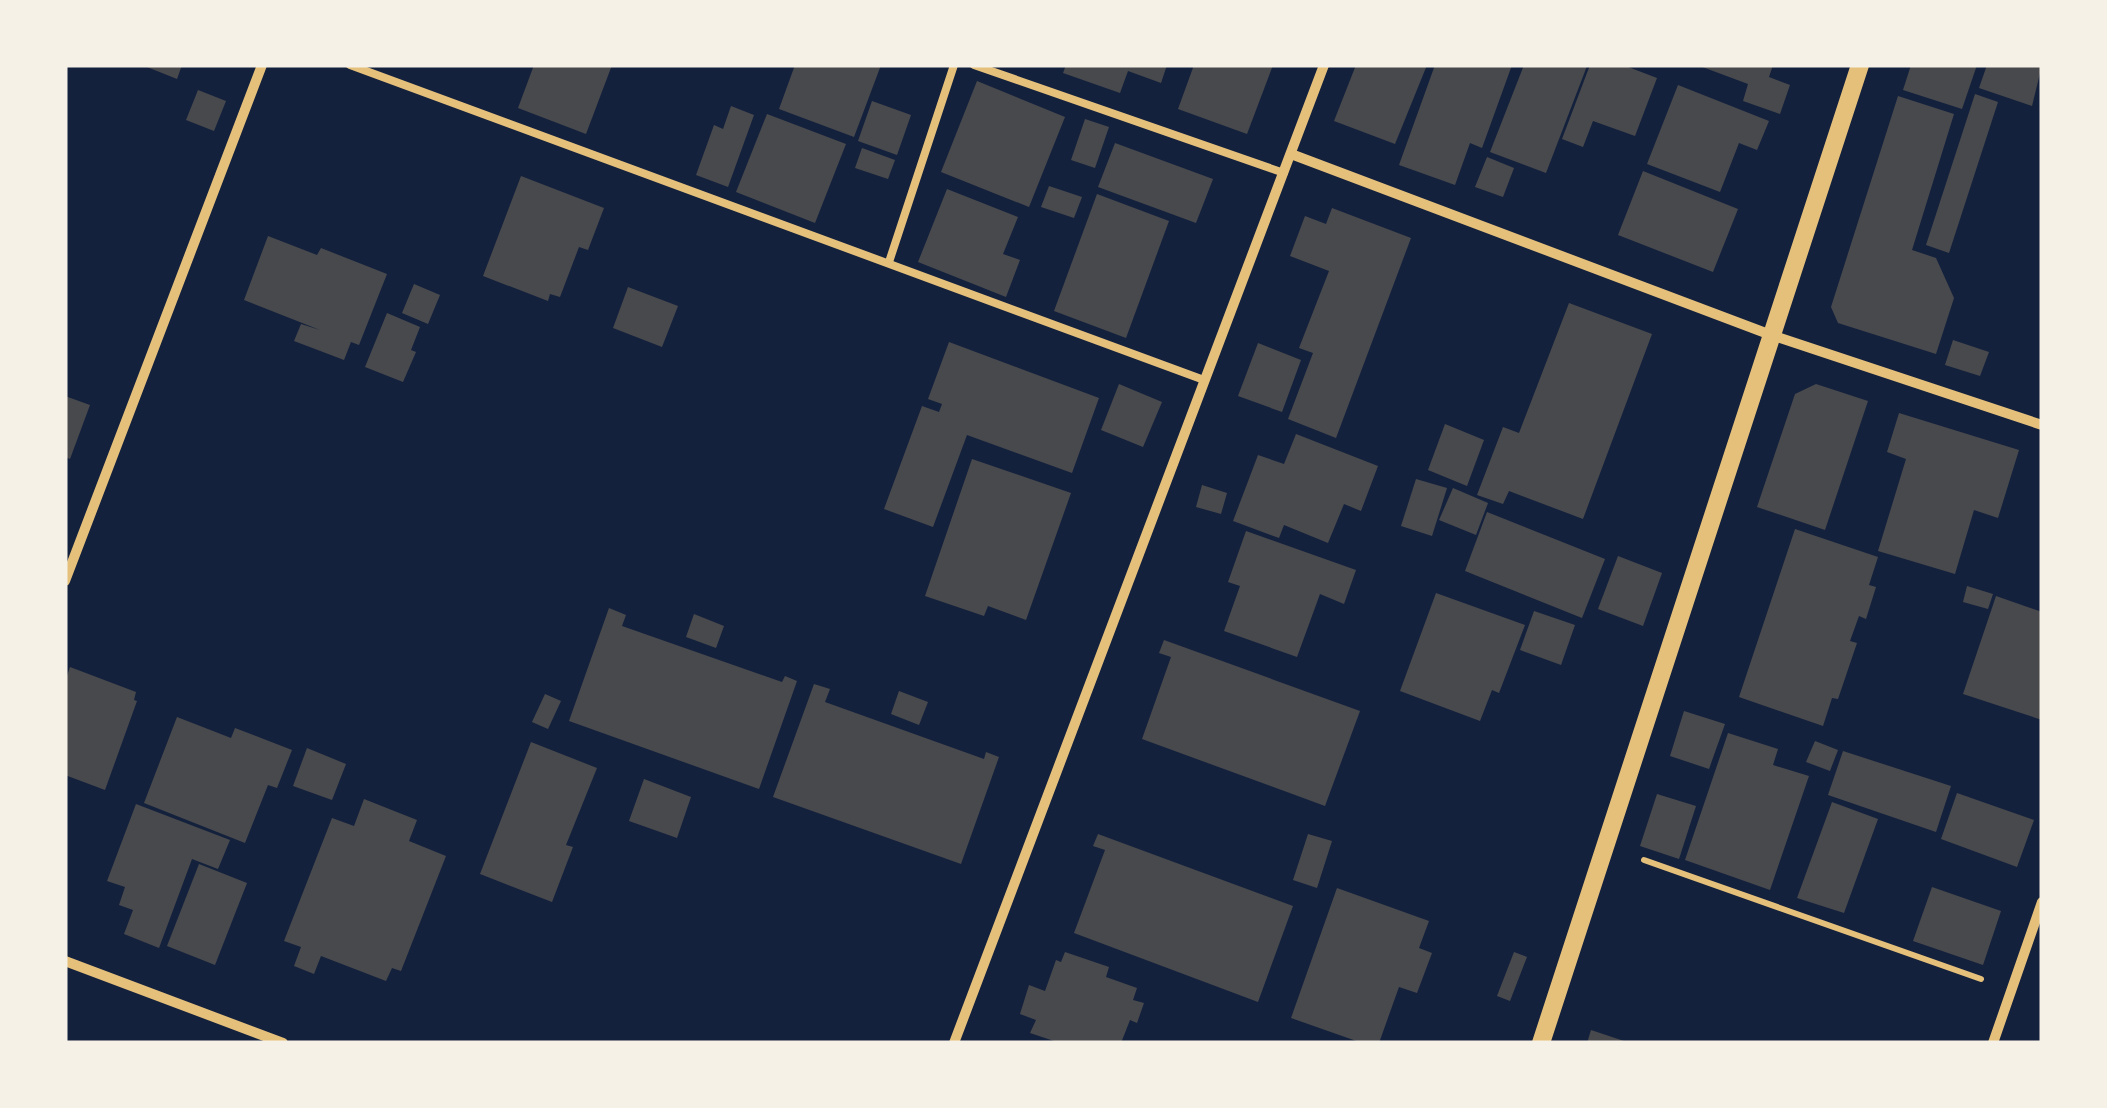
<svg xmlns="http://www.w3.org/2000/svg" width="2107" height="1108" viewBox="0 0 2107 1108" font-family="Manrope,sans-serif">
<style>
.building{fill:#48494c}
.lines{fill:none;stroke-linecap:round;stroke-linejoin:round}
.path{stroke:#e5c07b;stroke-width:6}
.service{stroke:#e5c07b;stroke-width:8}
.minor{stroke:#e5c07b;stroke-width:10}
.tertiary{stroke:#e5c07b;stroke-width:18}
</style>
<rect width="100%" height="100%" fill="#14213d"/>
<g class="building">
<path d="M142,65H182L177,79Z"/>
<path d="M534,65H612L586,134L518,108Z"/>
<path d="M795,65H881L854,137L779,109Z"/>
<path d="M1066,65H1167L1161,83L1128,71L1120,93L1063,73Z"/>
<path d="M1194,65H1273L1247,134L1178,109Z"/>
<path d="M1356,65H1427L1395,144L1334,121Z"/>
<path d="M1435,65H1512L1482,148L1470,143L1455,185L1399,165Z"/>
<path d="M1524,65L1587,66L1546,173L1490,152Z"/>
<path d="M1590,65H1623L1657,78L1635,136L1593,121L1583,147L1562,139Z"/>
<path d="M1697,65H1773L1769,77L1790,85L1780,114L1743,101L1748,84Z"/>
<path d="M1911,65H1977L1962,109L1903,90Z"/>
<path d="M1987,65H2042L2032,106L1979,88Z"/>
<path d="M977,81L1065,117L1029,207L941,172Z"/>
<path d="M1678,85L1769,121L1757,150L1739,143L1720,192L1647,164Z"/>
<path d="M198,90L226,101L214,131L186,120Z"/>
<path d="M1975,94L1998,102L1949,253L1926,245Z"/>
<path d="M1898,96L1954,114L1912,250L1936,258L1954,298L1936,354L1838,323L1831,307Z"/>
<path d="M872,101L911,115L897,155L858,141Z"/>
<path d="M731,106L754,115L728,187L696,175L714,125L723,129Z"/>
<path d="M767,114L846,144L815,223L736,192Z"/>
<path d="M1085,119L1109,127L1095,168L1071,160Z"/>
<path d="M1115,143L1213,179L1196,223L1098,187Z"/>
<path d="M862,148L895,160L888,179L855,168Z"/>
<path d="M1487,157L1514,168L1503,197L1475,187Z"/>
<path d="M1643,171L1738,209L1713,272L1618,235Z"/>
<path d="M521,176L604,208L588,250L579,247L560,297L550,294L548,301L483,276Z"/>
<path d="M1049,186L1082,197L1074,218L1041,207Z"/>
<path d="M947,189L1018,217L1003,254L1020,260L1006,297L918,262Z"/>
<path d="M1097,194L1169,221L1126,338L1054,311Z"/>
<path d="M1332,208L1411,238L1336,438L1288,419L1313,353L1299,348L1329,271L1290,256L1305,216L1326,224Z"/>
<path d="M268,236L317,255L321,248L387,274L359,345L351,342L344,360L294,341L301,324L320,330L244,300Z"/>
<path d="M414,284L440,295L428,324L402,313Z"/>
<path d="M628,287L678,306L662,347L613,328Z"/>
<path d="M1569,303L1652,334L1583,519L1509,491L1503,504L1477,495L1503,427L1519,433Z"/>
<path d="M387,313L420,327L411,350L416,352L403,382L365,367Z"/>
<path d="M1953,340L1989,352L1980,376L1945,365Z"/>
<path d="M949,342L1099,398L1072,473L967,435L933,527L884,509L922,406L939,412L942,404L928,399Z"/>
<path d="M1258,343L1301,360L1282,412L1238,396Z"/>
<path d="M1119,384L1162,402L1143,447L1101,430Z"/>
<path d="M1816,384L1868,401L1825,530L1757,507L1795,394Z"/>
<path d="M65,396L90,405L70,459L65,457Z"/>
<path d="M1899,413L2019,450L1998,518L1974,510L1955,574L1878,551L1906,459L1887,452Z"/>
<path d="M1445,424L1484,440L1467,486L1428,470Z"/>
<path d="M1296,434L1378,466L1361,511L1344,504L1328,543L1284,525L1279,538L1233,521L1258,455L1284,464Z"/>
<path d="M972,459L1071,493L1026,620L988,606L984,616L925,596Z"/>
<path d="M1416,479L1447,488L1432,536L1401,526Z"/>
<path d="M1202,485L1227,493L1221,514L1196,507Z"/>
<path d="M1453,488L1488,503L1476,535L1439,520Z"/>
<path d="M1487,512L1605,559L1582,618L1465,571Z"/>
<path d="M1795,529L1878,557L1869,585L1876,587L1866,619L1859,616L1850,641L1857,643L1838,699L1832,698L1823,726L1739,697Z"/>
<path d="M1246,531L1356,570L1344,604L1320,594L1297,657L1224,631L1240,586L1228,582Z"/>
<path d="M1618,556L1662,573L1643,626L1598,609Z"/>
<path d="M1967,586L1993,594L1988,609L1963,602Z"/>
<path d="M1436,593L1525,625L1499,693L1492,690L1480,721L1400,691Z"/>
<path d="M1996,596L2042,612V720L1963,694Z"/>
<path d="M609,608L626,615L622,626L782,682L785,676L797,681L759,789L569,721Z"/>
<path d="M1534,611L1575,625L1561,665L1520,650Z"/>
<path d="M694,614L724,626L716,648L686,637Z"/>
<path d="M1164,640L1360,711L1325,806L1142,739L1171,657L1159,653Z"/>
<path d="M70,667L136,692L134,700L137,701L105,790L65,775V682Z"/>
<path d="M814,684L830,689L825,702L984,759L986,752L999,757L961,864L773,797Z"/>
<path d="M899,691L928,702L919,725L891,714Z"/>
<path d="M545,694L561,701L548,729L532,722Z"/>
<path d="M1684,711L1725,724L1709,769L1670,756Z"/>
<path d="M177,717L231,738L235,728L292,750L277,788L268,785L245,843L144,803Z"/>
<path d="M1728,733L1778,749L1773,765L1809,776L1770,890L1685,860Z"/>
<path d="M1815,741L1838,750L1830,771L1806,762Z"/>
<path d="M531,742L597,768L566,845L573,847L552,902L480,874Z"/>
<path d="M307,748L346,764L332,800L293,786Z"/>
<path d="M1843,751L1951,786L1936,832L1828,795Z"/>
<path d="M644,779L691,797L677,838L629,821Z"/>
<path d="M1957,793L2034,820L2017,867L1941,839Z"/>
<path d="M1657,794L1696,806L1679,859L1640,846Z"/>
<path d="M364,799L417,820L409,841L446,856L401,971L392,968L386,981L321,956L314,974L294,966L301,947L284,941L332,818L354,826Z"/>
<path d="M1832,802L1878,819L1844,913L1797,898Z"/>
<path d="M136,804L230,840L218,869L192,859L159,948L124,934L133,910L119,905L125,887L107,881Z"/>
<path d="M1098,834L1293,906L1258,1002L1074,933L1105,850L1093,846Z"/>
<path d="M1308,834L1332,841L1317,888L1293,880Z"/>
<path d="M199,864L247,883L215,965L167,946Z"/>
<path d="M1932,887L2001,911L1983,965L1913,941Z"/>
<path d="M1337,888L1429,921L1419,948L1432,953L1417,993L1399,987L1379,1043H1362L1291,1018Z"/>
<path d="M1065,952L1109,967L1106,977L1137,988L1133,1000L1144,1003L1137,1023L1130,1020L1121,1043H1060L1030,1033L1036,1020L1020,1014L1029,985L1045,991L1056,960L1061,962Z"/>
<path d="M1514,952L1527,957L1510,1001L1497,996Z"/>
<path d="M1591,1030L1627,1042V1043H1587Z"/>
</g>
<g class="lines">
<path class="path" d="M1644,860L1981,979"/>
<g class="service">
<path d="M350,65L1204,380"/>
<path d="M974,65L1284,173"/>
<path d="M889,262L954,65"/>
</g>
<g class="minor">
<path d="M1291,154L1771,335L2042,425"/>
<path d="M65,581L262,65"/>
<path d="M65,961L283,1043"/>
<path d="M954,1043L1324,65"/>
<path d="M1993,1043L2042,902"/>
</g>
<path class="tertiary" d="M1541,1043L1860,65"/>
</g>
<rect width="2107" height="1108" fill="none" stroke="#f6f1e7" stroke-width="135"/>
</svg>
